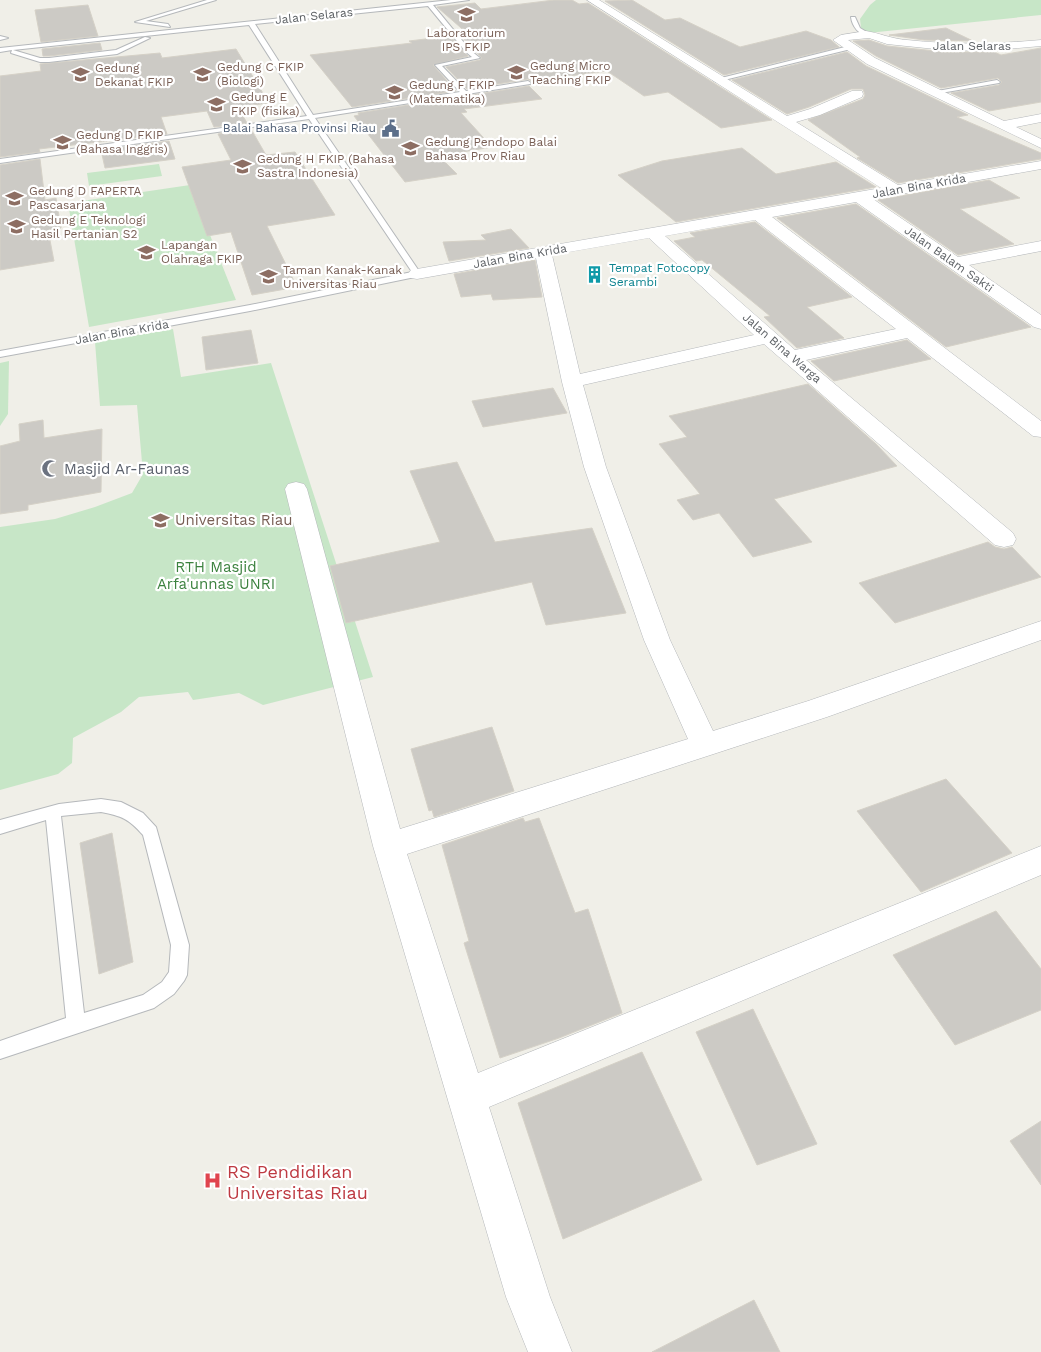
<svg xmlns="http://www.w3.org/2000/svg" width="1041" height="1352" viewBox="0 0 1041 1352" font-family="'Work Sans',sans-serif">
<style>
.green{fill:#c7e6c7}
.building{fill:#cccac5;stroke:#d5d1c7}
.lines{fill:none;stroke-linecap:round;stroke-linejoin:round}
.lane-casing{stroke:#b5b8bb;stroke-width:2}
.street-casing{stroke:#b5b8bb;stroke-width:1}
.lane{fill:#fff;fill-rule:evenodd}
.street{fill:#fff;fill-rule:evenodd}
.labels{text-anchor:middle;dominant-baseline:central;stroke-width:4.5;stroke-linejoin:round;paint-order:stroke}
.far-street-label{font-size:12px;fill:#5f6367;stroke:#fff}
.far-education-label{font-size:12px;fill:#785e54;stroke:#fff;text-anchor:start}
.far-service-label{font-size:12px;fill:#4e5e75;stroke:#fff;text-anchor:end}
.far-culture-label{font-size:12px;fill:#0d838f;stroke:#fff;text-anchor:start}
.worship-label{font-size:15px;fill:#5b616d;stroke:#fff;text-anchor:start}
.education-label{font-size:15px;fill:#785e54;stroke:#fff;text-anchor:start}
.park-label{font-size:15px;fill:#3c823f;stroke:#fff}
.near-health-label{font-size:18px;fill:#be3a42;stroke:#fff;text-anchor:start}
</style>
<rect width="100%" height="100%" fill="#f0efe8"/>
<g class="green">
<path d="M876,0H1041V15L868,33L861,28L860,19L870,5Z"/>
<path d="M159,164L162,176L89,186L87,173Z"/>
<path d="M190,185L236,300L89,327L68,203Z"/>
<path d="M173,329L181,377L271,363L373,677L263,705L239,693L193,700L188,692L139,697L121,712L73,738L72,763L58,774L0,790V527L55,519L95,507L132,493L143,474L137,405L100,406L95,342Z"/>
<path d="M9,361L8,414L0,426V363Z"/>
</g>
<g class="building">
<path d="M554,0H572L579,4L588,3L772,120L721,128L668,92L644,96L607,71L531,81L528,79L467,89L446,67L480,60L482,58L460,35L468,34L437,7L475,3L481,9Z"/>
<path d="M632,0L665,20L680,18L740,47L806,31L831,40L839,47L724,75L605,1Z"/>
<path d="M88,5L98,36L41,42L35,10Z"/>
<path d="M946,28L973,41L924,40L889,35Z"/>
<path d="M450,36L468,56L433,65L456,91L352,107L310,55L412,43L409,41Z"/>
<path d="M869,40L887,46L945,52H994L1001,55L1041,48V102L989,111L951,93L999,85L1002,82L998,78L941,88L876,56L853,41Z"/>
<path d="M100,43L102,50L49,56H43L42,49Z"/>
<path d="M236,49L269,103L238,107L247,123L214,127L207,111L161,117L167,134L39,149L40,152L0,157V76L41,71L40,64L160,53L162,58Z"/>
<path d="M847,52L866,66L968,115L957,117L1041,153V159L898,183L857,158L860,157L808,120L863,99L865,95L863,89H851L809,107L787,114L732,80Z"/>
<path d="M529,86L542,99L464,109L467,112L461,113L492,147L439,156L457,174L405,182L354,116L359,115L358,113Z"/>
<path d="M251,129L266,155L295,152L335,215L267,226L297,287L252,295L231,232L207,236L182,167L231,160L218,134Z"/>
<path d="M169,141L175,159L105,168L101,150Z"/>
<path d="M742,148L776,174L836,162L876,187L676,222L618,175L662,161Z"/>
<path d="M40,159L45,200L56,198L61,228L48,230L54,261L0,270V165Z"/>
<path d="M989,180L1020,198L960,209L1014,244L958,255L878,200Z"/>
<path d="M856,204L1031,327L946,347L777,218Z"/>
<path d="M755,222L852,297L807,307L844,338L797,348L764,317L770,316L702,260L696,261L674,241L695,237L690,233Z"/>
<path d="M511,229L529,248L449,261L443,242L486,240L481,235Z"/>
<path d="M535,260L542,297L493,300L491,294L461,297L454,274Z"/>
<path d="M251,330L258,363L206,370L202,337Z"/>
<path d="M907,340L931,359L834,381L811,361Z"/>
<path d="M808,384L876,444L897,466L774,499L812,542L753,557L719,513L693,520L677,500L700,494L659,444L687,437L669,416Z"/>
<path d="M553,388L567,413L483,427L472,401Z"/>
<path d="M43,420L44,438L102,429L101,492L28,505V510L0,514V446L20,441L19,424Z"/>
<path d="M457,462L495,542L592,528L626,613L546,625L532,582L346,623L330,566L440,542L410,471Z"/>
<path d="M988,542L995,547L1004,549L1012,547L1041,577L895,623L859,583Z"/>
<path d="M492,727L514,791L434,817L432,810L429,811L411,749Z"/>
<path d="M946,779L1012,853L921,892L857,811Z"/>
<path d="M523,818L525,822L539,818L575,913L588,909L622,1013L559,1038L500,1058L464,943L469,941L442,845Z"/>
<path d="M112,833L133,962L99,974L80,843Z"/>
<path d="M996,911L1041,969V1010L955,1045L893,955Z"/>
<path d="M753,1009L817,1144L757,1165L696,1032Z"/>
<path d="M642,1052L702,1180L563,1239L518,1103Z"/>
<path d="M1041,1121V1185L1010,1141Z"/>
<path d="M754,1300L780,1352H652Z"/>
</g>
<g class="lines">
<defs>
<g id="lane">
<path d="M207,0H216L146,21L168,24L170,27L135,22Z"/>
<path d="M451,0H469L433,5L470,50L480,58L442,66L466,91L528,81L531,83L530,84L315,118L421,274L420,276L250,311L0,357V351L250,305L412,272L309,119L0,163V159L307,116L249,25L13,50L40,58H49L116,50L145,37L150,38L117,54L49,62H40L11,53L12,50L0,52V48ZM428,6L466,52L472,57L435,65L460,92L313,115L255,24Z"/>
<path d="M851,17H855L860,28L870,34V36C859,36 852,26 851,17Z"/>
<path d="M0,36L8,38L0,40Z"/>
<path d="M849,46L851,49L716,82L713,80Z"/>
<path d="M997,80L1000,82L999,83L935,94L932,92Z"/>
<path d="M101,799L121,802L143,813L156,827L189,945L187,975L184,981L174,994L154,1008L0,1059V1041L66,1018L46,820L0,834V820L59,804ZM101,812C122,816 129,819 143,835L171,945L169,972L162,982L143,995L84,1013L61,816Z"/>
</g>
<g id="street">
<path d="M587,0H599L787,116L810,109L852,91H862L863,94L862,97L820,115L796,122L898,185L1041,161V169L873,199L958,257L1041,241V251L969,265L1041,315V329L1034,327L856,202L772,217L1041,421V437L1033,436L907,338L806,360L1013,533L1016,539L1013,545L1004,547L995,545L764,344L583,385L606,467L670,640L713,731L808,701L1041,621V640L827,717L407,854L478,1073L1041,846V875L489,1107L550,1297L572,1352H528L506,1297L373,846L285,489L288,484L296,482L304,484L307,489L400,829L688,739L644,640L584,467L562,382L536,258L417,279L411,278L408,274L411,270L417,269L881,188ZM755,220L896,329L795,350L665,236ZM649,238L754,335L580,374L552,255Z"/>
<path d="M866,31C879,33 892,39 907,40C952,45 996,44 1041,40V46L983,51L945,50L887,44L869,38L848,40L875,58L1004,121L1041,114V122L1016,127L1041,139V148L867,64L833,40L841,35Z"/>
</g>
</defs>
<use href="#lane" class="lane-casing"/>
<use href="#street" class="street-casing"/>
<use href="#lane" class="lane"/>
<use href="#street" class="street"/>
</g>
<defs>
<symbol id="university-bare" viewBox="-9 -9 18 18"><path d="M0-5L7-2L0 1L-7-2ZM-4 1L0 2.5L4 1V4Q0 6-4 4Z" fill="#8d6e63" stroke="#fff" stroke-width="2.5" paint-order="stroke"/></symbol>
<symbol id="civic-bare" viewBox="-9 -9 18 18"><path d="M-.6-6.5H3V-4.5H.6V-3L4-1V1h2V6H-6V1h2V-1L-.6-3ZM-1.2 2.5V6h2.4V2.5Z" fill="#5c6f8a" stroke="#fff" stroke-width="2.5" paint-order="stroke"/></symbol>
<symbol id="building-bare" viewBox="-9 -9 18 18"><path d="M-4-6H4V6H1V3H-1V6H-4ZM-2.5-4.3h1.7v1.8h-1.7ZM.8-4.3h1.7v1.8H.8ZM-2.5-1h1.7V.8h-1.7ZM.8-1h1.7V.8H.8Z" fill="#0f9aa8" stroke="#fff" stroke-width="2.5" paint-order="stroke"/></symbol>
<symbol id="school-bare" viewBox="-9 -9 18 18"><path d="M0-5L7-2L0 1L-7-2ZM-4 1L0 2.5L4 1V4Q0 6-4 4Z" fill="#8d6e63" stroke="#fff" stroke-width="2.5" paint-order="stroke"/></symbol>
<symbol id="mosque-bare" viewBox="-9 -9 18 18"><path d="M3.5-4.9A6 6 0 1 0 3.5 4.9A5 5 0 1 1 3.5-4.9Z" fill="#6b7280" stroke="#fff" stroke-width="2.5" paint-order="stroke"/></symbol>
<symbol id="hospital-bare" viewBox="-9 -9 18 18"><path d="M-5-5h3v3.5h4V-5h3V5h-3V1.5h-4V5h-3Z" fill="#e0444e" stroke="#fff" stroke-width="2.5" paint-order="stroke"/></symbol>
</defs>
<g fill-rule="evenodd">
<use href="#university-bare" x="454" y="2" width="25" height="25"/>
<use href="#university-bare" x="504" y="60" width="25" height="25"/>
<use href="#university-bare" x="190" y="62" width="25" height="25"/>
<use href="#university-bare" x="68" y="62" width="25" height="25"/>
<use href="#university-bare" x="382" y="80" width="25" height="25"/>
<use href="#university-bare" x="204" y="92" width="25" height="25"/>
<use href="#civic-bare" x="378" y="116" width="25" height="25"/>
<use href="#university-bare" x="50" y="130" width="25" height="25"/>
<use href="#university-bare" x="398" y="136" width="25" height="25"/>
<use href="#university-bare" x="230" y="154" width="25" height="25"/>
<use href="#university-bare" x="2" y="186" width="25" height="25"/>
<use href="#university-bare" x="4" y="214" width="25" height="25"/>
<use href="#university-bare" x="134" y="240" width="25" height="25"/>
<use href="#building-bare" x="582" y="262" width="25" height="25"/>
<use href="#school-bare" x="256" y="264" width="25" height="25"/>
<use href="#mosque-bare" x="38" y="456" width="25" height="25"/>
<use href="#university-bare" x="148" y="508" width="25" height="25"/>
<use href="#hospital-bare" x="200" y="1168" width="25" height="25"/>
</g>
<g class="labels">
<g class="far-street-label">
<text transform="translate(314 16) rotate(-6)">Jalan Selaras</text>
<text x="972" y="46">Jalan Selaras</text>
<text transform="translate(919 186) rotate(-10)">Jalan Bina Krida</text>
<text transform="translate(520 256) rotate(-10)">Jalan Bina Krida</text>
<text transform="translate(949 259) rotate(35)">Jalan Balam Sakti</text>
<text transform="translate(122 332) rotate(-10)">Jalan Bina Krida</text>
<text transform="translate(782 348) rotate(41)">Jalan Bina Warga</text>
</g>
<g class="far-education-label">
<text x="466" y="33" text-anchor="middle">Laboratorium<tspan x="466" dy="14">IPS FKIP</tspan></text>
<text x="530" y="66">Gedung Micro<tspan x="530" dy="14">Teaching FKIP</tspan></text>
<text x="217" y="67">Gedung C FKIP<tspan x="217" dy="14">(Biologi)</tspan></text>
<text x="95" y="68">Gedung<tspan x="95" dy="14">Dekanat FKIP</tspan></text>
<text x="409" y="85">Gedung F FKIP<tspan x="409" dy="14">(Matematika)</tspan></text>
<text x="231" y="97">Gedung E<tspan x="231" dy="14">FKIP (fisika)</tspan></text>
<text x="76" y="135">Gedung D FKIP<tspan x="76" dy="14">(Bahasa Inggris)</tspan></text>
<text x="425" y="142">Gedung Pendopo Balai<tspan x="425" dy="14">Bahasa Prov Riau</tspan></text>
<text x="257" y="159">Gedung H FKIP (Bahasa<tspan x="257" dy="14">Sastra Indonesia)</tspan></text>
<text x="29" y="191">Gedung D FAPERTA<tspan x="29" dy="14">Pascasarjana</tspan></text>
<text x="31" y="220">Gedung E Teknologi<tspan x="31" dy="14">Hasil Pertanian S2</tspan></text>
<text x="161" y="245">Lapangan<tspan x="161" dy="14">Olahraga FKIP</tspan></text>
<text x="283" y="270">Taman Kanak-Kanak<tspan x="283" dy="14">Universitas Riau</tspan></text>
</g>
<g class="far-service-label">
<text x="376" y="128">Balai Bahasa Provinsi Riau</text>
</g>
<g class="far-culture-label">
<text x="609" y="268">Tempat Fotocopy<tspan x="609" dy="14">Serambi</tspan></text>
</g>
<g class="worship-label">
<text x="64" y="469">Masjid Ar-Faunas</text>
</g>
<g class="education-label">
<text x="175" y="520">Universitas Riau</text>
</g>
<g class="park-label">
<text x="216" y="567">RTH Masjid<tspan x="216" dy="17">Arfa'unnas UNRI</tspan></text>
</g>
<g class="near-health-label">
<text x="227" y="1171">RS Pendidikan<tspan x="227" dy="21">Universitas Riau</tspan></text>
</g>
</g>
</svg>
